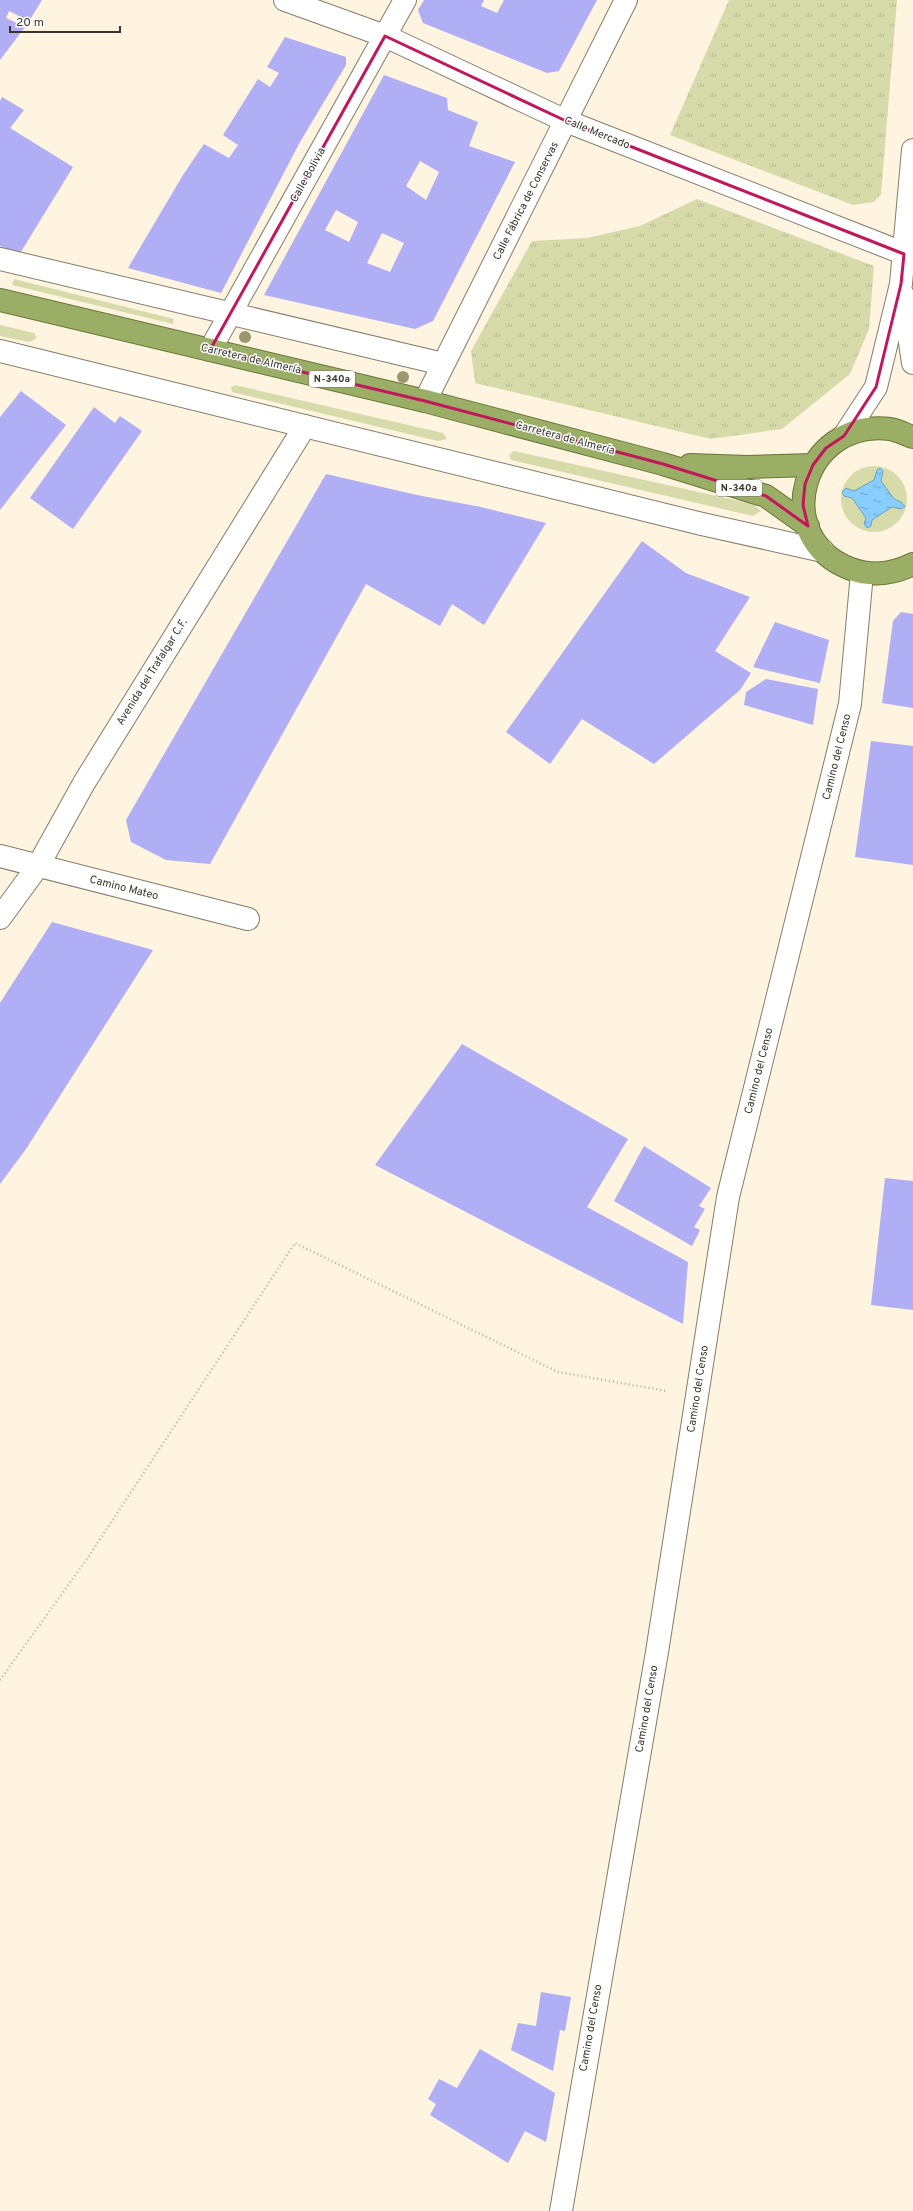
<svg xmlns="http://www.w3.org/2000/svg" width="913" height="2211" viewBox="0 0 913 2211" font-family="Overpass,sans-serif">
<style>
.grass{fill:url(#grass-tufts)}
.garden{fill:#d6dba9}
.water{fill:url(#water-ripples);stroke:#709fbf}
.building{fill:#b0aef4;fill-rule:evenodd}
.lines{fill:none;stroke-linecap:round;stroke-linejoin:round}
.minor-casing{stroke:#857c69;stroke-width:24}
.tertiary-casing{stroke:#857c69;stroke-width:24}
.trunk-casing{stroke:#687638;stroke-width:24}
.path{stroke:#b6af9e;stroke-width:2.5;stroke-dasharray:1 3;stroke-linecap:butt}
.minor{stroke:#fff;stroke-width:22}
.tertiary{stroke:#fff;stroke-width:22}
.trunk{stroke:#9aae66;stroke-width:22}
.tree{fill:#9b986f}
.marked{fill:none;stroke:#c2185b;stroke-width:3;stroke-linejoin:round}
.labels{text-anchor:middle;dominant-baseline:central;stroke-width:3;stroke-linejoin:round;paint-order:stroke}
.shield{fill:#fff;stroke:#74726b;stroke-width:1}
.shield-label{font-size:10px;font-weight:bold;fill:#39352c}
.street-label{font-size:11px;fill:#39352c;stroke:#fff}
</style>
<defs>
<pattern id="grass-tufts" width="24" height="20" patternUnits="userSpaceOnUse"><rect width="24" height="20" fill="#d6dba9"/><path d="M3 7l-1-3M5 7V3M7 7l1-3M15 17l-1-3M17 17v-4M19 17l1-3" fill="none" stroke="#b8bd92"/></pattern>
<pattern id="water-ripples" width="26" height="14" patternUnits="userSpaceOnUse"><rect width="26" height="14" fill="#87cdfe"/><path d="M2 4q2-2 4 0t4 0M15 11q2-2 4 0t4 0" fill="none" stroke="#6fa7ce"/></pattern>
</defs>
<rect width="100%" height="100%" fill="#fef4df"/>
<g class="grass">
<path d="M729,0H897L881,194L874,202L853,205L670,135Z"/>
<path d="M697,199L874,266L869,329L850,374L782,429L711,439L475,383L471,351L532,241L587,238L640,226Z"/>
</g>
<g class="garden">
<path d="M14,279L174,319L173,324L12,285Z"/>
<path d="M0,325L34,333L37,338L29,342L0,336Z"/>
<path d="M235,385L443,433L447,439L438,441L232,392L231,387Z"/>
<path d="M514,451L753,504L761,511L753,516L511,460L509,455Z"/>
<circle cx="874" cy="499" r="33"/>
</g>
<path class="water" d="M880,468L883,471L881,481L894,499L901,502L905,506L901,509L892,507L872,520L871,526L867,528L864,524L866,518L852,498L844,496L842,492L846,488L854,491L874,480L877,470Z"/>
<g class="building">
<path d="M0,0H42L29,21L9,11L6,18L25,27L0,60Z"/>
<path d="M424,0H484L481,6L497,13L504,0H597L559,71L547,73L423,23L418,10Z"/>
<path d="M285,37L346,57V65L300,142L221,293L128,268L183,175L204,144L229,158L238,145L223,135L258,79L270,87L279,73L267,67Z"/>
<path d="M384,75L447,98L448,110L478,122L469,146L515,162L433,321L415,329L264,295ZM420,161L439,172L426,200L406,186ZM336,210L358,222L349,242L325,230ZM382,233L404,243L390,272L367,263Z"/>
<path d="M2,97L24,110L10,128L73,167L19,255L0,246V101Z"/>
<path d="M21,391L66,425L0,510V417Z"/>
<path d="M94,407L115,423L120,416L142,431L73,529L30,498Z"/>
<path d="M326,474L417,495L481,507L546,523L484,625L452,604L440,626L366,584L210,864L166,860L131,842L126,820Z"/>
<path d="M642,541L686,573L750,597L715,651L751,673L740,690L654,764L582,719L550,764L506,732Z"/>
<path d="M901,612L913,614V708L882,703L893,621Z"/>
<path d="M775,622L829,640L820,683L753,667Z"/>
<path d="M766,679L818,689L813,725L744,705L746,692Z"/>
<path d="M871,741L913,746V865L855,857Z"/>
<path d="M52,922L153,950L26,1149L0,1184V1003Z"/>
<path d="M462,1044L628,1139L587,1207L688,1262L683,1324L375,1165Z"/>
<path d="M644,1146L711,1188L699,1206L705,1209L694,1227L700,1230L692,1246L614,1201Z"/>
<path d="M885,1178L913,1181V1310L871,1305Z"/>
<path d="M541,1992L571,1997L565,2031L560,2030L553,2071L511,2050L518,2023L536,2026Z"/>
<path d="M480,2049L555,2093L546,2142L525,2131L508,2163L430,2115L436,2104L428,2099L439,2079L457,2088Z"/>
</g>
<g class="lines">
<defs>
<g id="minor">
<path d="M285,0L385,36L566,121L913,257"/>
<path d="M0,259L443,364"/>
<path d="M210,350L405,0"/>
<path d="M0,351L702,524L823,551"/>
<path d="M425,401L626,0"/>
<path d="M0,856L248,919"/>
<path d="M0,918L38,866L84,783L305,426"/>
</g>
<g id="tertiary">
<path d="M903,295L913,363"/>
<path d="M844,436L876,387L901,284L913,150"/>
<path d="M561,2211L657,1652L728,1197L850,704L862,573"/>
</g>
<g id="trunk">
<path d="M0,300L425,401L663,464L766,496L808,526"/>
<path d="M913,437C906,435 898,430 890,429C802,418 768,538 851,569C873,577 893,574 913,564"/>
<path d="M690,465L747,467L813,465"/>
</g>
</defs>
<use href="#minor" class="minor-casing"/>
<use href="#tertiary" class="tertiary-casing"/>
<use href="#trunk" class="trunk-casing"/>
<path class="path" d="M0,1680L87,1559L295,1243L558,1372L667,1391"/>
<use href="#minor" class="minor"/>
<use href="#tertiary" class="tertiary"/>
<use href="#trunk" class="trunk"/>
</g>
<g class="tree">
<circle cx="245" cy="337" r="6"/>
<circle cx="403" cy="377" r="6"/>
</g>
<path class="marked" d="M385,36L566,121L904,254L901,284L876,387L844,436L826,448L813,465L805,484L803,505L808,526L766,496L663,464L425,401L210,350Z"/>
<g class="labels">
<g class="shield">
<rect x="309" y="371" width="46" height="16" rx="3"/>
<rect x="716" y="480" width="46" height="16" rx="3"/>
</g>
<g class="shield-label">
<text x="332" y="379">N-340a</text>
<text x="739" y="488">N-340a</text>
</g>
<g class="street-label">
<text transform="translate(597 133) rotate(22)">Calle Mercado</text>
<text transform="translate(308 175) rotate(-61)">Calle Bolivia</text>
<text transform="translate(526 201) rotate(-63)">Calle Fábrica de Conservas</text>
<text transform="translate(251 359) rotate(13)">Carretera de Almería</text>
<text transform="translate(565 438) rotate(15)">Carretera de Almería</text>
<text transform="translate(152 672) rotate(-58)">Avenida del Trafalgar C.F.</text>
<text transform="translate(837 757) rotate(-76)">Camino del Censo</text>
<text transform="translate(124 888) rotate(14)">Camino Mateo</text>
<text transform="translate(759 1071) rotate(-76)">Camino del Censo</text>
<text transform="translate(698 1389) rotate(-81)">Camino del Censo</text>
<text transform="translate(647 1709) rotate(-80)">Camino del Censo</text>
<text transform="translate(591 2028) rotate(-80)">Camino del Censo</text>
</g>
</g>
<path d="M10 26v6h110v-6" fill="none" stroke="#39352c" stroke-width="2"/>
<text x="16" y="26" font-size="12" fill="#39352c" stroke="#ffffff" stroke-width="3" paint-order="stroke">20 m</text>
</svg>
